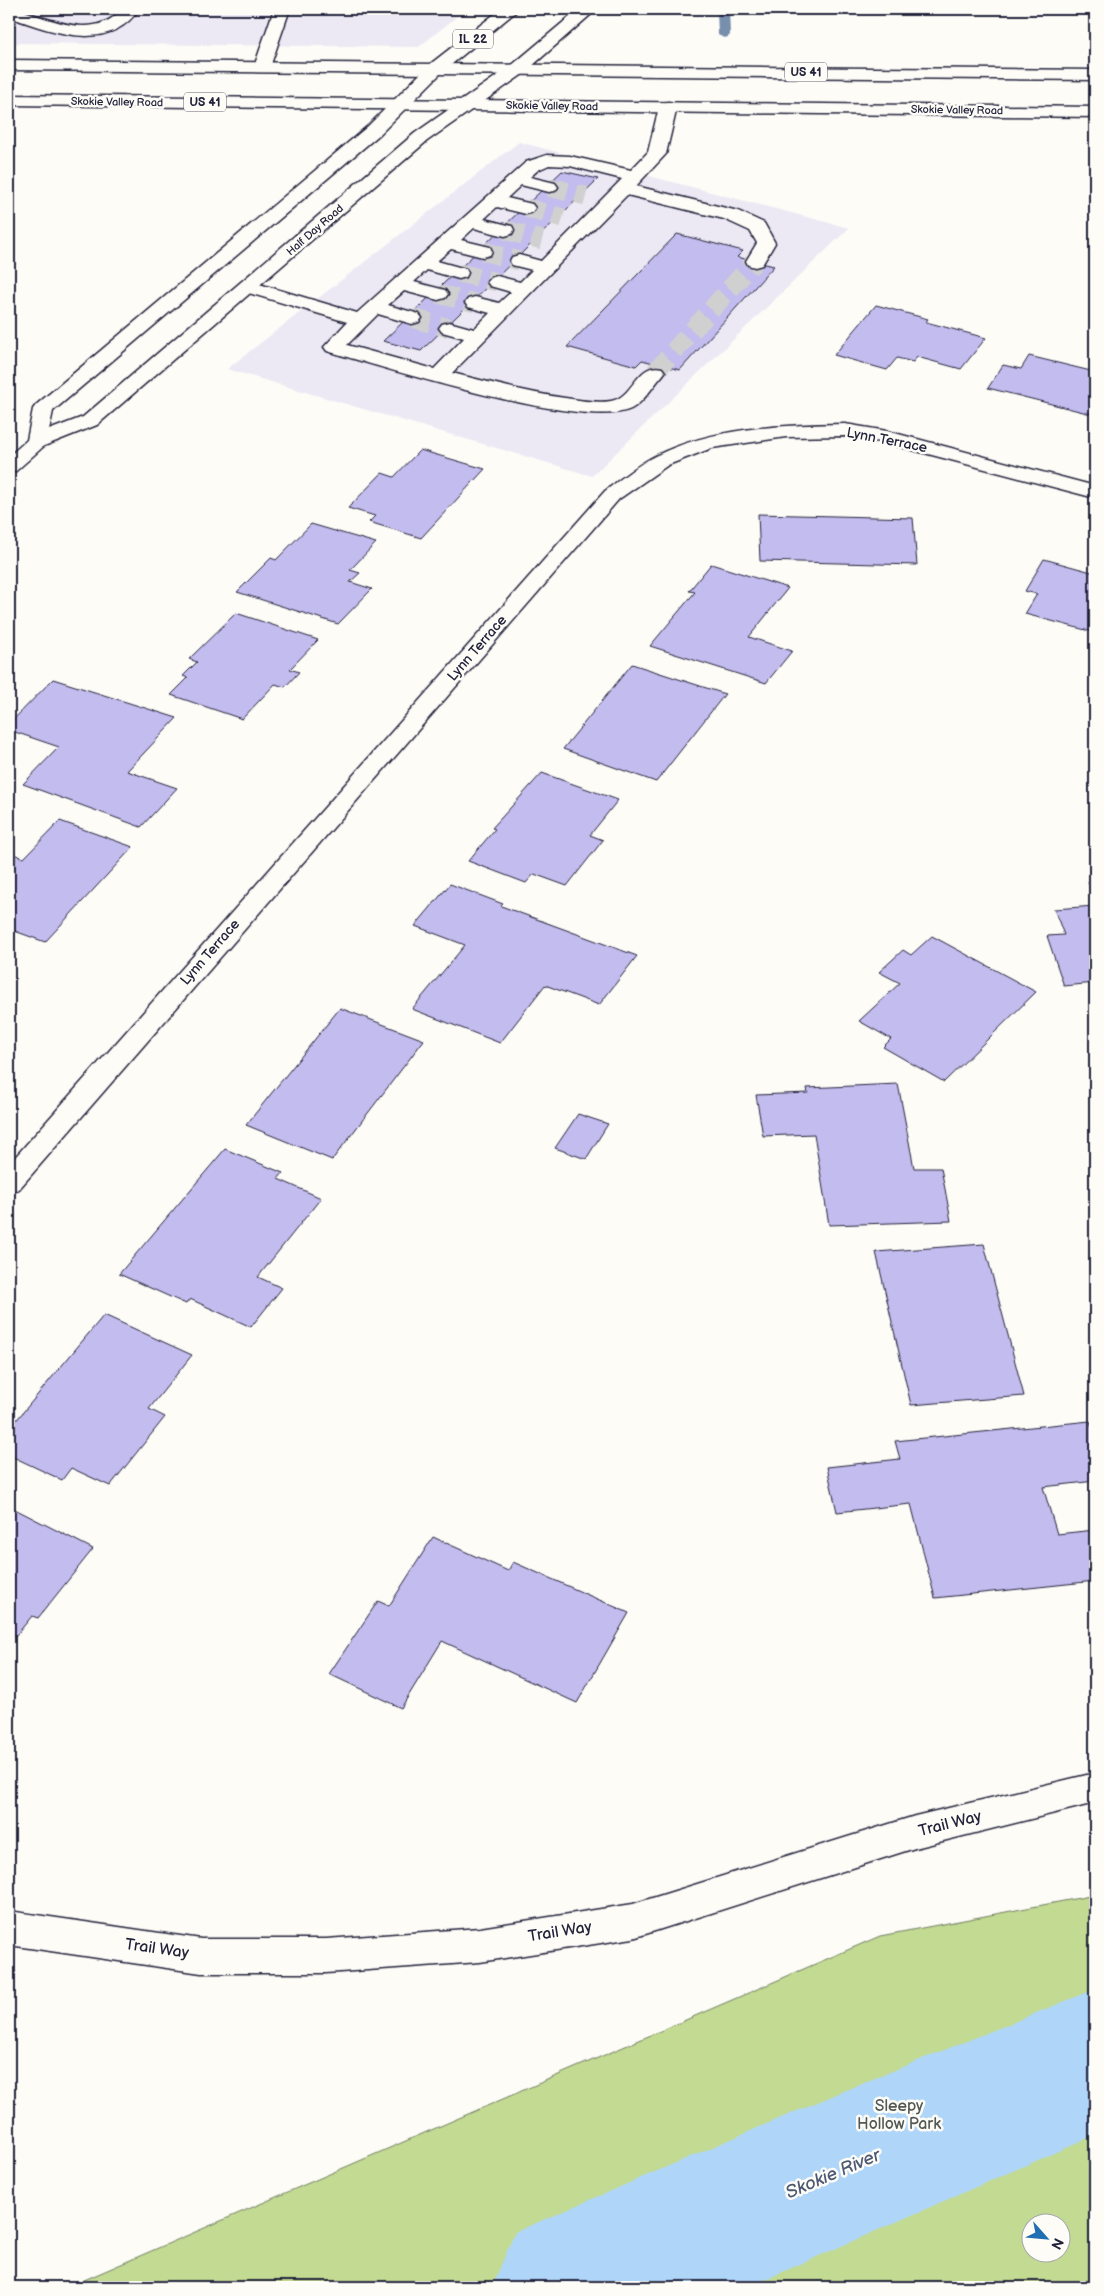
<svg xmlns="http://www.w3.org/2000/svg" width="1104" height="2296" viewBox="0 0 1104 2296" font-family="'Balsamiq Sans',sans-serif">
<style>
.built{fill:#ece9f4}
.green{fill:#c2da91;stroke:#727e66;fill-rule:evenodd}
.lines{fill:none;stroke-linecap:round;stroke-linejoin:round}
.stream{fill:#778ead;fill-rule:evenodd}
.river{fill:#afd6f9;fill-rule:evenodd}
.building{fill:#c3bcee;stroke:#22223b}
.minor-tunnel{stroke:#d1d0d1;stroke-width:19;stroke-dasharray:19 9;stroke-linecap:butt}
.minor-casing{stroke:#22223b;stroke-width:3}
.major-casing{stroke:#22223b;stroke-width:3}
.highway-casing{stroke:#22223b;stroke-width:3}
.minor{fill:#fdfcf7;fill-rule:evenodd}
.major{fill:#fdfcf7;fill-rule:evenodd}
.highway{fill:#fdfcf7;fill-rule:evenodd}
.labels{text-anchor:middle;dominant-baseline:central;stroke-width:5;stroke-linejoin:round;paint-order:stroke}
.far-street-label{font-size:11px;fill:#22223b;stroke:#fdfcf7}
.shield{fill:#fdfcf7;stroke:#646373;stroke-width:1}
.shield-label{font-size:12px;font-weight:bold;fill:#22223b}
.street-label{font-size:14px;fill:#22223b;stroke:#fdfcf7}
.near-street-label{font-size:16px;fill:#22223b;stroke:#fdfcf7}
.near-park-label{font-size:16px;fill:#525955;stroke:#fdfcf7}
.near-water-label{font-size:18px;font-style:italic;fill:#4c5874;stroke:#fdfcf7}
</style>
<rect width="100%" height="100%" fill="#fdfcf7"/>
<filter id="ink" filterUnits="userSpaceOnUse"><feTurbulence type="fractalNoise" baseFrequency=".02" numOctaves="2"/><feDisplacementMap in="SourceGraphic" scale="10" xChannelSelector="R" yChannelSelector="G"/><feConvolveMatrix kernelMatrix="1 2 1 2 8 2 1 2 1" color-interpolation-filters="sRGB"/></filter>
<g filter="url(#ink)">
<g class="built">
<path d="M9,9H466L419,47L9,43Z"/>
<path d="M519,142L849,228L592,476L227,369Z"/>
</g>
<path class="green" d="M1095,1895V2287H68L880,1936ZM1032,2224H1062V2254H1032Z"/>
<g class="lines">
<path class="stream" d="M717,9H729L730,35L728,37L724,38L718,35Z"/>
<path class="river" d="M1095,1989V2135L748,2287H492L515,2232L853,2087Z"/>
</g>
<g class="building">
<path d="M562,171L598,179L421,351L383,341Z"/>
<path d="M677,234L743,251L737,257L774,266L680,370L642,360L636,366L567,347Z"/>
<path d="M876,305L928,319L926,322L986,338L961,369L917,357L913,362L897,358L887,370L834,355Z"/>
<path d="M1029,356L1095,372V415L988,388L1003,365L1021,369Z"/>
<path d="M420,450L485,469L421,538L369,522L375,516L348,508L382,473L394,477Z"/>
<path d="M758,514L913,518L917,565L760,561Z"/>
<path d="M311,524L376,543L350,570L360,573L350,582L372,589L338,624L237,592L271,558L276,560Z"/>
<path d="M1044,559L1095,573V629L1093,632L1025,614L1037,594L1025,591Z"/>
<path d="M711,564L788,588L749,637L792,651L766,683L650,646L695,592L689,591Z"/>
<path d="M236,613L318,640L290,669L299,672L285,687L275,684L242,719L171,695L188,678L183,676L197,662L189,659Z"/>
<path d="M632,664L725,694L656,782L563,749Z"/>
<path d="M53,679L177,718L127,771L177,788L141,827L23,784L59,747L9,730V724Z"/>
<path d="M542,773L618,800L590,835L603,840L567,886L534,874L526,883L468,861L495,829L492,828Z"/>
<path d="M60,821L133,847L45,942L9,929V855L11,853L24,858Z"/>
<path d="M1088,882H1095V901Z"/>
<path d="M450,884L503,904L501,906L637,956L599,1005L545,985L500,1043L412,1009L465,945L415,926Z"/>
<path d="M1095,906V983L1064,986L1047,936L1064,935L1054,909Z"/>
<path d="M932,936L1036,992L944,1082L883,1047L891,1039L859,1021L900,983L879,972L903,950L911,955Z"/>
<path d="M340,1008L424,1040L332,1160L246,1125Z"/>
<path d="M898,1084L914,1168H941L951,1221L829,1225L814,1134L763,1136L756,1095L808,1093L807,1088Z"/>
<path d="M578,1114L608,1124L586,1159L555,1148Z"/>
<path d="M225,1149L283,1173L278,1179L321,1198L258,1277L282,1288L251,1327L190,1299L186,1304L119,1274Z"/>
<path d="M984,1244L1024,1396L911,1405L876,1252Z"/>
<path d="M104,1315L192,1355L149,1409L165,1417L110,1486L71,1468L62,1480L9,1455V1429Z"/>
<path d="M1090,1421L1095,1436V1481L1043,1487L1057,1534L1095,1530V1581L935,1598L911,1504L837,1512L827,1467L900,1459L895,1441Z"/>
<path d="M9,1506L93,1549L38,1618L32,1616L9,1644Z"/>
<path d="M433,1537L508,1571L513,1562L629,1613L577,1703L442,1641L401,1708L329,1674L378,1601L389,1606Z"/>
</g>
<g class="lines">
<g class="minor-tunnel">
<path d="M549,187L586,196"/>
<path d="M526,208L563,218"/>
<path d="M505,230L542,240"/>
<path d="M483,251L519,261"/>
<path d="M459,273L497,282"/>
<path d="M438,294L475,303"/>
<path d="M412,318L449,328"/>
<path d="M655,372L755,261"/>
</g>
<defs>
<g id="minor">
<path d="M9,9C18,8 26,12 35,15C65,25 99,36 122,9H139C108,55 51,31 9,17Z"/>
<path d="M274,9H290L270,67L268,71H256L254,67Z"/>
<path d="M668,102L674,103L677,107L666,154L636,186L738,211L764,223L775,243L762,265L755,267L748,265L746,261L757,243L750,231L724,219L627,195L452,373C492,383 532,394 572,399C585,401 598,403 611,401C633,398 637,362 662,368L665,372L662,376C653,386 643,403 631,409C585,431 382,367 327,351L324,347L347,322L242,291L239,287L242,283L249,281L357,313L526,162L547,155L570,156L631,170L648,152L659,107L662,103ZM549,165L570,166L622,179L541,261L519,255L512,257L510,261L512,265L532,270L520,282L497,276L490,278L487,282L490,286L511,292L499,303L475,297L468,299L465,303L468,307L490,313L474,329L449,322L442,324L439,328L442,332L464,338L434,369L347,345L378,314L412,324L419,322L422,318L419,314L388,305L404,291L438,300L445,298L448,294L445,290L414,282L427,270L459,279L466,277L468,273L466,269L437,261L451,249L483,257L490,255L492,251L490,247L461,240L474,228L505,236L512,234L514,230L512,226L484,219L497,207L526,214L532,212L535,208L532,204L507,198L521,185L549,192L555,191L558,187L555,183L530,177L538,170Z"/>
<path d="M845,424L887,431L1095,486V498L886,443L845,436L786,437L712,448L668,465L619,499L19,1189L9,1192V1164L605,491C621,479 637,465 655,456C714,427 780,425 845,424Z"/>
<path d="M1095,1773V1803L915,1848L633,1938L480,1962L326,1973H201L9,1945V1911L201,1939H326L480,1928L633,1904L915,1816Z"/>
</g>
<path id="major" d="M501,9H519L441,73L380,134L53,411L49,430L83,417L415,133L511,66L579,9H597L523,74L427,141L97,425L44,446L16,471L9,473V456L27,440L33,409L36,405L368,126L429,65Z"/>
<g id="highway">
<path d="M9,60L1095,70V80L9,70Z"/>
<path d="M9,95L1095,107V117L9,105Z"/>
</g>
</defs>
<use href="#minor" class="minor-casing"/>
<use href="#major" class="major-casing"/>
<use href="#highway" class="highway-casing"/>
<use href="#minor" class="minor"/>
<use href="#major" class="major"/>
<use href="#highway" class="highway"/>
</g>
</g>
<g class="labels">
<g class="far-street-label">
<text transform="translate(117 102) rotate(1)">Skokie Valley Road</text>
<text transform="translate(552 106) rotate(1)">Skokie Valley Road</text>
<text transform="translate(957 110) rotate(1)">Skokie Valley Road</text>
<text transform="translate(315 230) rotate(-41)">Half Day Road</text>
</g>
<g class="shield">
<rect x="453" y="29.5" width="40" height="19" rx="4"/>
<rect x="785" y="62.5" width="42" height="19" rx="4"/>
<rect x="184" y="92.5" width="42" height="19" rx="4"/>
</g>
<g class="shield-label">
<text x="473" y="39">IL 22</text>
<text x="806" y="72">US 41</text>
<text x="205" y="102">US 41</text>
</g>
<g class="street-label">
<text transform="translate(887 440) rotate(11)">Lynn Terrace</text>
<text transform="translate(477 648) rotate(-49)">Lynn Terrace</text>
<text transform="translate(210 952) rotate(-49)">Lynn Terrace</text>
</g>
<g class="near-street-label">
<text transform="translate(950 1824) rotate(-14)">Trail Way</text>
<text transform="translate(560 1932) rotate(-9)">Trail Way</text>
<text transform="translate(157 1949) rotate(8)">Trail Way</text>
</g>
<g class="near-park-label">
<text x="899" y="2106">Sleepy<tspan x="899" dy="18">Hollow Park</tspan></text>
</g>
<g class="near-water-label">
<text transform="translate(833 2174) rotate(-23)">Skokie River</text>
</g>
</g>
<rect width="1104" height="2296" fill="none" stroke="#fdfcf7" stroke-width="30"/>
<rect x="15" y="15" width="1074" height="2266" fill="none" stroke="#22223b" stroke-width="2" filter="url(#ink)"/>
<g transform="translate(1046 2238) rotate(117)"><circle r="24" fill="#fdfcf7" stroke="#a5a5ac"/>
<path d="M0-4L9 19L0 12L-9 19Z" fill="#1f6fb2"/>
<text y="-8" font-size="14" font-weight="bold" text-anchor="middle" fill="#22223b">N</text>
</g>
</svg>
